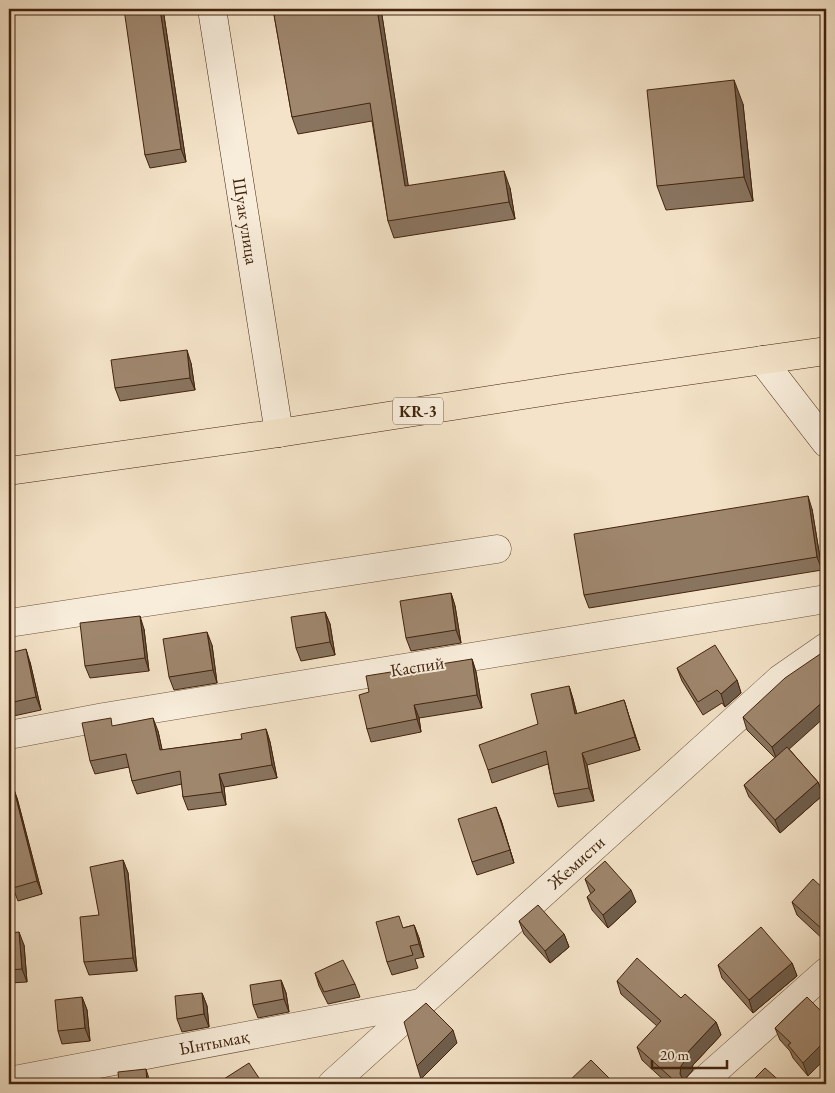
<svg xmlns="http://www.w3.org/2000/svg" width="835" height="1093" viewBox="0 0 835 1093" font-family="'EB Garamond',serif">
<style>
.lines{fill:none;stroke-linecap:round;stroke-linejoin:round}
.street-casing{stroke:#6e533c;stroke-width:29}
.secondary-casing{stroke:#42230d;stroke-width:29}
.primary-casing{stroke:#42230d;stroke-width:29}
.street{stroke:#f8eddb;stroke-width:28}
.secondary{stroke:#f8eddb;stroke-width:28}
.primary{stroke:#f4e3c8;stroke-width:28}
.wall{fill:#89745f;stroke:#42230d}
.shaded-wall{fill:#6f5e4d;stroke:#42230d}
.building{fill:#9f876e;stroke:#42230d}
.labels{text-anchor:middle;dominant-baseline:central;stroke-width:4;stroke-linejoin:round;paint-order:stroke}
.shield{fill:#f8eddb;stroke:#79604b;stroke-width:1}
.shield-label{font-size:16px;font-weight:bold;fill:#42230d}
.street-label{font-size:18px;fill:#42230d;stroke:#f8eddb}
</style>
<rect width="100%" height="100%" fill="#f4e3c8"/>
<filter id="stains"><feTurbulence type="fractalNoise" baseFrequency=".004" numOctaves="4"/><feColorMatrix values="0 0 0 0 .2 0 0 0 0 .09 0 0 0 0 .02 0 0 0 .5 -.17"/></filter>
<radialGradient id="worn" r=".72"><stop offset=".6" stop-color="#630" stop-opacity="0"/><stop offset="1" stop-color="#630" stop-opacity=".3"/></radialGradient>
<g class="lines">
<defs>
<g id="street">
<path d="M9,623L497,549"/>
<path d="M9,735L104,717L826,599"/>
<path d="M9,1081L420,1003"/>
<path d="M332,1084L780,679L826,647"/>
<path d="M700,1084L826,972"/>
</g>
<g id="secondary">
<path d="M212,9L279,433"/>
<path d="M762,360L826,443"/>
</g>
<path id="primary" d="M9,471L279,433L568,388L826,351"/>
</defs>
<use href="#street" class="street-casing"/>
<use href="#secondary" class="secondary-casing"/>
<use href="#primary" class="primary-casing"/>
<use href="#street" class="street"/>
<use href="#secondary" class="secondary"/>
<use href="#primary" class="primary"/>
</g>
<g class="wall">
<path d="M163,9L186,162L150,168L145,155Z"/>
<path d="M273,9H381L408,186L510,188L515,219L394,238L388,221L372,121L298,134L292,117Z"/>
<path d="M743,104L753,201L666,210L657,186Z"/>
<path d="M191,363L195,390L120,401L115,388Z"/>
<path d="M812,509L822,570L589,608L584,595Z"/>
<path d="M451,593L455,606L461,643L411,651L406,638Z"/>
<path d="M325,612L330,624L335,655L301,661L296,648Z"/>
<path d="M144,629L149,671L90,678L85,666Z"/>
<path d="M212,645L217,683L174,690L169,677Z"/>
<path d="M9,653L30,662L41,710L9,717Z"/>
<path d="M472,659L476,672L482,708L419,718L421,732L371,742L367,729L369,692Z"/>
<path d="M677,668L737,680L741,693L725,707L722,703L703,715L682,681Z"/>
<path d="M569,686L573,699L577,714L624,700L628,713L640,750L587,765L594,801L558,807L554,794L548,764L492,783L488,770L538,724Z"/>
<path d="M743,717L789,749L818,782L823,795L780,833L749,797L744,785L775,758L747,730Z"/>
<path d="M114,726L158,731L162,750L242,739L266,729L270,742L277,778L224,787L226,805L188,810L183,797L182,784L137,794L132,781L129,767L95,774L90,761Z"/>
<path d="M17,798L42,894L18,901L13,888Z"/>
<path d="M501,820L514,863L477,875L472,862Z"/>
<path d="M123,860L128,873L137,971L89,975L84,962L99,915Z"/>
<path d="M585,879L636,902L608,928L592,910L587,897L591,894L590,892Z"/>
<path d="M826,891V942L797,915L792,902Z"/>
<path d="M519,921L564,934L569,947L550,963L524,934Z"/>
<path d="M414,925L419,938L424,957L415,959L418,968L392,975L387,962L403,928Z"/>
<path d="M9,933L24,945L27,982L9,983Z"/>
<path d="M792,963L797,976L753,1013L722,978L718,965Z"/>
<path d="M315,973L355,984L360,997L328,1004L319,986Z"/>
<path d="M281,980L286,993L289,1012L258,1018L253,1005Z"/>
<path d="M617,981L681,998L716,1022L721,1035L693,1065L692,1067L693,1070L685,1079V1082L688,1084H668L642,1060L637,1047L657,1026L621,994Z"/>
<path d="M202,993L207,1006L209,1027L182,1032L177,1019Z"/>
<path d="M82,997L87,1010L90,1041L62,1044L58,1031Z"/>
<path d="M807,997L808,1076L793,1058L790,1051L780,1040L775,1028Z"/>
</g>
<g class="shaded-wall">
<path d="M160,9H163L186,162L181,149Z"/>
<path d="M377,9H381L411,203L405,186Z"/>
<path d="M734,80L743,104L753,201L744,177Z"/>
<path d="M504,171L510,188L515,219L509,202Z"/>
<path d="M187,350L191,363L195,390L190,378Z"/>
<path d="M808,496L812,509L822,570L817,557Z"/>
<path d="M451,593L455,606L461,643L456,630Z"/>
<path d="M325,612L330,624L335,655L330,642Z"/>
<path d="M140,616L144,629L149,671L145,658Z"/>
<path d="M207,632L212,645L217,683L213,670Z"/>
<path d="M26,649L30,662L41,710L36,697Z"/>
<path d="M472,659L476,672L482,708L477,695Z"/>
<path d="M737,680L741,693L725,707L721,694Z"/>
<path d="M569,686L573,699L580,727L575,714Z"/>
<path d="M826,699V716L777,760L772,747Z"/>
<path d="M624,700L628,713L640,750L635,737Z"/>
<path d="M414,705L419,718L421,732L417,719Z"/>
<path d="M153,718L158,731L165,763L160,750Z"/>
<path d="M266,729L270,742L277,778L272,765Z"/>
<path d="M582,753L587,765L594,801L589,788Z"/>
<path d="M219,774L224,787L226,805L222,792Z"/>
<path d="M818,782L823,795L780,833L775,820Z"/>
<path d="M13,786L17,798L42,894L37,881Z"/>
<path d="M496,807L501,820L514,863L510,850Z"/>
<path d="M123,860L128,873L137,971L133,958Z"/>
<path d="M631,890L636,902L608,928L603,915Z"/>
<path d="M414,925L419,938L424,957L419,944Z"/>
<path d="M826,926V939L823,930Z"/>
<path d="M19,932L24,945L27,982L22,969Z"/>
<path d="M564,934L569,947L550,963L545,951Z"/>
<path d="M792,963L797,976L753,1013L749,1000Z"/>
<path d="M281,980L286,993L289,1012L284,999Z"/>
<path d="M202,993L207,1006L209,1027L204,1014Z"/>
<path d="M82,997L87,1010L90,1041L85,1028Z"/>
<path d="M716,1022L721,1035L693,1065L692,1067L693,1070L685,1079V1084L680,1074L681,1066L688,1052Z"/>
<path d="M453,1030L457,1043L421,1079L417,1066Z"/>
<path d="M826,1040V1058L808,1076L803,1063Z"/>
<path d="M146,1069L150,1082L151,1084H147Z"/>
</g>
<g class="building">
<path d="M124,9H160L181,149L145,155Z"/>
<path d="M273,9H377L405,186L504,171L509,202L388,221L370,103L292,117Z"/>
<path d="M734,80L744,177L657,186L647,90Z"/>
<path d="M187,350L190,378L115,388L111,360Z"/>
<path d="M808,496L817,557L584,595L574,534Z"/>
<path d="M451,593L456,630L406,638L400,601Z"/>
<path d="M325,612L330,642L296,648L291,617Z"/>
<path d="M140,616L145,658L85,666L80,623Z"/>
<path d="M207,632L213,670L169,677L163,639Z"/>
<path d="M715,645L737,680L721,694L717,690L698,702L677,668Z"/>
<path d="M26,649L36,697L9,703V653Z"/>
<path d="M826,650V699L772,747L743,717L785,678Z"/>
<path d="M472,659L477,695L414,705L417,719L367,729L359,695L369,692L366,676Z"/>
<path d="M569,686L575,714L624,700L635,737L582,753L589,788L554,794L546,751L488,770L479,745L538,724L531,694Z"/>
<path d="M111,718L112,726L153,718L160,750L242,739L241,734L266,729L272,765L219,774L222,792L183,797L180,771L132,781L126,754L90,761L82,723Z"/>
<path d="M787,747L818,782L775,820L744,785Z"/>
<path d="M9,786H13L37,881L13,888L9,871Z"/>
<path d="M496,807L510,850L472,862L458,819Z"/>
<path d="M123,860L133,958L84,962L80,917L99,915L90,867Z"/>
<path d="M605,861L631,890L603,915L587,897L595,890L585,879Z"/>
<path d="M813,879L826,891V926L823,930L792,902Z"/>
<path d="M538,905L564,934L545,951L519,921Z"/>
<path d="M399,916L403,928L414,925L419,944L410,946L413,955L387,962L376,922Z"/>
<path d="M761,927L792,963L749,1000L718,965Z"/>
<path d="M19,932L22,969L9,970V933Z"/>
<path d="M637,958L681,998L685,994L716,1022L688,1052L687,1055L688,1057L681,1066L680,1074L684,1082L688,1084H678L637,1047L661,1021L617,981Z"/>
<path d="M343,960L355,984L324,992L315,973Z"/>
<path d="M281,980L284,999L253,1005L250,985Z"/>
<path d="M202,993L204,1014L177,1019L175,996Z"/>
<path d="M82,997L85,1028L58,1031L55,1000Z"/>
<path d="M807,997L826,1016V1040L803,1063L788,1045L791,1043L775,1028Z"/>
<path d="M426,1003L453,1030L417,1066L404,1022Z"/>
<path d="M591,1060L615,1084H566Z"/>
<path d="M249,1063L263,1084H216Z"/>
<path d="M765,1068L783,1084H752L750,1083Z"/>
<path d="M146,1069L147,1084H119L118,1072Z"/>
<path d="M709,1080L713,1084H702Z"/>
</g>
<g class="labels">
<rect class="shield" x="393" y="397.5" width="50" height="27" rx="4"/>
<g class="shield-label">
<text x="418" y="411">KR-3</text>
</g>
<g class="street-label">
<text transform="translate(246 221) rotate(81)">Шуак улица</text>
<text transform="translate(417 666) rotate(-9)">Каспий</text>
<text transform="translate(576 862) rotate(-42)">Жемисти</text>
<text transform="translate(214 1042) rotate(-11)">Ынтымақ</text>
</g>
</g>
<rect width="835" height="1093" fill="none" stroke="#f4e3c8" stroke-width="30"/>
<rect x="10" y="10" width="815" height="1073" fill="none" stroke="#42230d" stroke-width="2.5"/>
<rect x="15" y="15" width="805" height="1063" fill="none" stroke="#42230d"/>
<path d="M652 1060v8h75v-8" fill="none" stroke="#42230d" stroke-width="2.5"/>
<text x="660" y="1060" font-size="15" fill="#42230d" stroke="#f8eddb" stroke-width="4" paint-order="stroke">20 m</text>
<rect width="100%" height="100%" filter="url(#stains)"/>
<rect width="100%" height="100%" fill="url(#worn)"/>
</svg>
